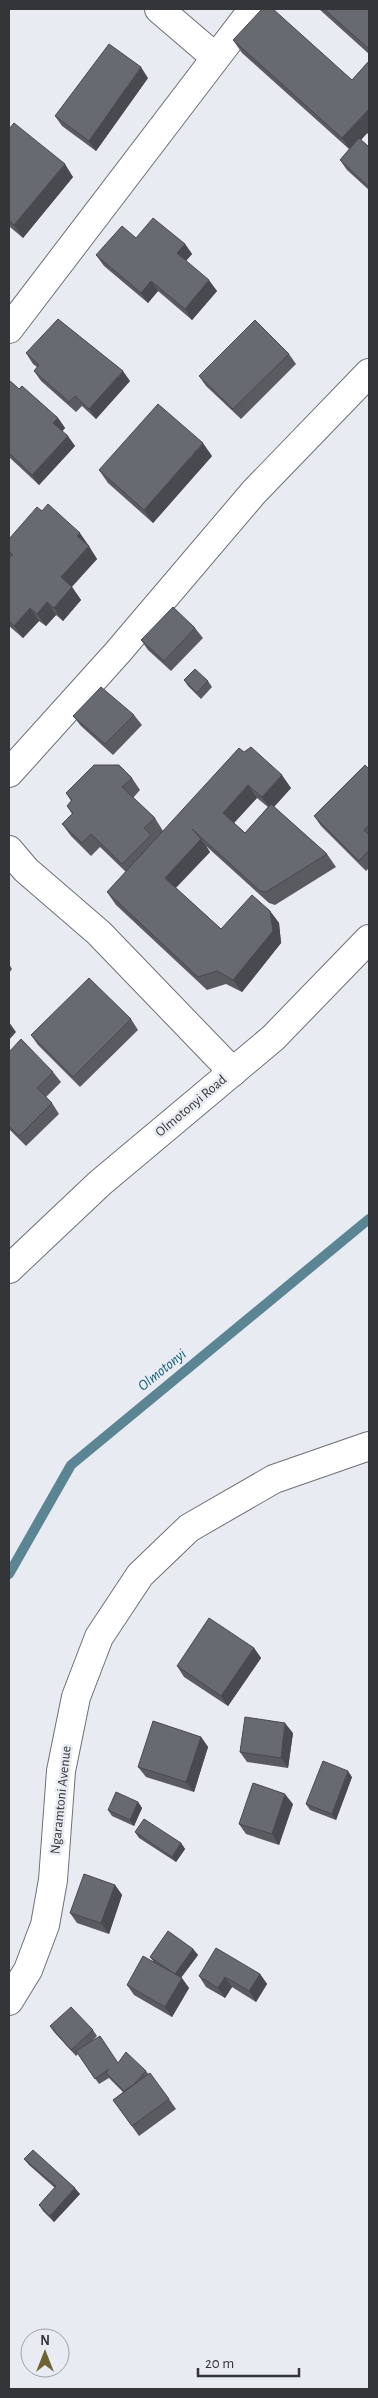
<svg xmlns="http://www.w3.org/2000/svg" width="378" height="2398" viewBox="0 0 378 2398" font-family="'Alegreya Sans',sans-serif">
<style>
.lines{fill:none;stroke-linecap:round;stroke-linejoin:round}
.stream{stroke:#5c8594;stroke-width:10}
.minor-casing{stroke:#6f7077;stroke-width:30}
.minor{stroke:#fff;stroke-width:28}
.wall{fill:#595b61;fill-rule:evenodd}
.shaded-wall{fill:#494a4f}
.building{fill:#686a71;stroke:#494a4f}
.labels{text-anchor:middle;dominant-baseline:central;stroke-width:5;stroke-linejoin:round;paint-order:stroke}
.street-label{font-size:14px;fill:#343538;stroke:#e9ebf3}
.water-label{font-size:15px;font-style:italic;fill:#0d5c72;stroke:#e9ebf3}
</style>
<rect width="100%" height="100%" fill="#e9ebf3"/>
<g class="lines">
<path class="stream" d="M9,1574L71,1465L369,1219"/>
<defs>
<g id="minor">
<path d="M159,9L215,57"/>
<path d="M9,329L253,9"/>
<path d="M9,773L118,652L254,492L369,373"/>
<path d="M9,850L26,870L99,933L233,1072"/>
<path d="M9,1269L100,1183L273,1038L369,939"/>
<path d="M9,2001L28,1970L45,1925L53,1880L61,1771L76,1697L99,1637L140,1575L189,1528L274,1479L369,1446"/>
</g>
</defs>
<use href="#minor" class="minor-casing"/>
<use href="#minor" class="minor"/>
</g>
<g class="wall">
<path d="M319,9H369V54Z"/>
<path d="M233,40L352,80L369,61V136L367,133L361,140L369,147V190L347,170L340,160L349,149L242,53Z"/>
<path d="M148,78L96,151L62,126L55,116Z"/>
<path d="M9,129L73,177L23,238L10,227L9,228Z"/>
<path d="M136,238L185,244L192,254L186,261L217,291L192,320L158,291L148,303L104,266L96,255Z"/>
<path d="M26,353L130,381L96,419L82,406L76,412L41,381L34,371L37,367L33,364Z"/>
<path d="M289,354L296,364L241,419L206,386L199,376Z"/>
<path d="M9,380L19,389L58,418L65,428L62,431L75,446L39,485L9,457Z"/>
<path d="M212,456L153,523L108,483L99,470Z"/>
<path d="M42,511L89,546H88L97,559L72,587L81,600L63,621L56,615L46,626L39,621L23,638L9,626V539Z"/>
<path d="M195,628L203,638L171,671L148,650L141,640Z"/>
<path d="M184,680L208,681L212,687L201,699L188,686Z"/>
<path d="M134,715L142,725L113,755L81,726L73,716Z"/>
<path d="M244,752L291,788L274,807L327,854L336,867L275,905L269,903L206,846L210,852L176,888L221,929L270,911L279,923L281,943L242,992L226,984L207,990L116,905L107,892L126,872L100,847L91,856L71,836L62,824L72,814L67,806L71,801L66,793L132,778L140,790L133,798L155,818L163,831ZM257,798L268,807L245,833L234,823Z"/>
<path d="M369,769V868L366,871L321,826L314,816Z"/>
<path d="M9,964L12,969L9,973Z"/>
<path d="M131,1019L138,1030L80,1087L38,1045L31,1035Z"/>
<path d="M9,1052L53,1072L61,1082L46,1097L52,1103L59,1114L26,1146L9,1129Z"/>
<path d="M254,1648L261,1658L228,1706L184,1677L177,1666Z"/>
<path d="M293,1733L288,1768L247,1762L240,1752Z"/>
<path d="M201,1737L208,1747L194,1792L146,1777L138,1767Z"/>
<path d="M352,1777L336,1820L310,1810L306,1804Z"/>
<path d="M138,1802L142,1808L134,1826L112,1816L108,1810Z"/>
<path d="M293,1804L279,1845L246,1834L239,1824Z"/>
<path d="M135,1832L181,1843L185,1849L176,1862L139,1838Z"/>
<path d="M115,1885L122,1895L109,1934L77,1923L70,1913Z"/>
<path d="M193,1949L198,1955L181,1978L189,1988L172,2017L134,1995L127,1985L153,1961L150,1957Z"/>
<path d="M260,1974L267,1984L256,2002L232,1987L225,1998L206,1987L199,1976Z"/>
<path d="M50,2026L93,2030L97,2036L92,2041L118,2063L146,2071L169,2099L176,2109L139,2136L113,2100L123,2092L109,2078L99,2084L78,2054L76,2056L54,2032Z"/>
<path d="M24,2159L80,2194L54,2222L43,2211L39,2205L55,2188L29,2165Z"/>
</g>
<g class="shaded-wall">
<path d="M141,67L148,78L96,151L89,141Z"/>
<path d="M369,109V131L351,151L342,138Z"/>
<path d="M65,164L73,177L23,238L14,225Z"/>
<path d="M185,244L192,254L184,263L177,253Z"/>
<path d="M209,280L217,291L192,320L185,309Z"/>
<path d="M151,281L158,291L148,303L141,293Z"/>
<path d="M123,371L130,381L96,419L89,409Z"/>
<path d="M58,418L65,428L61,433L53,423Z"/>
<path d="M68,436L75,446L39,485L32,475Z"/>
<path d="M203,443L212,456L153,523L144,510Z"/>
<path d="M80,533L89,546L87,548L89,546L97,559L69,589L61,577L77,536Z"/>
<path d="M72,587L81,600L63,621L54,608Z"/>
<path d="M47,602L56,615L46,626L37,614Z"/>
<path d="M30,608L39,621L23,638L14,626Z"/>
<path d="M282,775L291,788L271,810L262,797Z"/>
<path d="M248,785L257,798L232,825L223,813Z"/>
<path d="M201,839L210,852L173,890L165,878Z"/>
<path d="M270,911L279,923L281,943L242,992L233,980Z"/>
<path d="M9,1022L16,1032L9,1040Z"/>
<path d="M254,1648L261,1658L228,1706L221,1696Z"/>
<path d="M285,1723L293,1733L288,1768L281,1758Z"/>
<path d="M201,1737L208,1747L194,1792L186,1782Z"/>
<path d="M348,1771L352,1777L336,1820L332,1814Z"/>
<path d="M285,1794L293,1804L279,1845L272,1834Z"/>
<path d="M138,1802L142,1808L134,1826L130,1820Z"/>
<path d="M181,1843L185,1849L176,1862L172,1857Z"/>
<path d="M115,1885L122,1895L109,1934L101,1923Z"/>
<path d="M193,1949L198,1955L179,1980L175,1974Z"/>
<path d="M260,1974L267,1984L256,2002L249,1991Z"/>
<path d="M225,1977L232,1987L225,1998L218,1988Z"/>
<path d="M182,1978L189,1988L172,2017L165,2007Z"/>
<path d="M75,2188L80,2194L54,2222L50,2216Z"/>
</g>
<g class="building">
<path d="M262,9H273L352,80L369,61V109L342,138L233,40Z"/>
<path d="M324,9H369V49Z"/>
<path d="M109,44L141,67L89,141L55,116Z"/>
<path d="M14,123L65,164L14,225L9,221V129Z"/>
<path d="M359,138L369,147V187L340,160Z"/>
<path d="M153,218L185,244L177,253L209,280L185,309L151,281L141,293L96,255L122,226L136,238Z"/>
<path d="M58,319L123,371L89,409L75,396L69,402L34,371L39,365L26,353Z"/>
<path d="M255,320L289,354L233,409L199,376Z"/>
<path d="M9,380L19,389L22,386L58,418L53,423L68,436L32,475L9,453Z"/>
<path d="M158,404L203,443L144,510L99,470Z"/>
<path d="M48,504L80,533L77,536L89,546L61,577L72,587L54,608L47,602L37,614L30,608L14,626L9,621V568L10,567L9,565V557L13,555L9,551V539L37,507L42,511Z"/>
<path d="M173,607L195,628L164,661L141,640Z"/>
<path d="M195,669L208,681L197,693L184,680Z"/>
<path d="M101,687L134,715L105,744L73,716Z"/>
<path d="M251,747L282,775L262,797L248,785L223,813L245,833L271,804L327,854L266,892L260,891L192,829L201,839L165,878L221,929L252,895L270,911L273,931L233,980L217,971L198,977L107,892L239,748L244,752Z"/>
<path d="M94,765H119L132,778L122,787L155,818L144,828L151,835L122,864L91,834L82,843L62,824L73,813L67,806L72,800L66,793Z"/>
<path d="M365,765L369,769V825L364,830L369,835V850L359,861L314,816Z"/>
<path d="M89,978L131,1019L73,1077L31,1035Z"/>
<path d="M21,1039L53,1072L37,1088L52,1103L19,1136L9,1126V1052Z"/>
<path d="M209,1618L254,1648L221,1696L177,1666Z"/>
<path d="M245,1717L285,1723L281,1758L240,1752Z"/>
<path d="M153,1721L201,1737L186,1782L138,1767Z"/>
<path d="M323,1761L348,1771L332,1814L306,1804Z"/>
<path d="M253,1783L285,1794L272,1834L239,1824Z"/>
<path d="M116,1792L138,1802L130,1820L108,1810Z"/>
<path d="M144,1819L181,1843L172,1857L135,1832Z"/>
<path d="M84,1874L115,1885L101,1923L70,1913Z"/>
<path d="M168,1931L193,1949L175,1974L150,1957Z"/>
<path d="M216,1948L260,1974L249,1991L225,1977L218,1988L199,1976Z"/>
<path d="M143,1956L182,1978L165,2007L127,1985Z"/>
<path d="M71,2007L93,2030L71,2050L50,2026Z"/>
<path d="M100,2036L118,2063L126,2052L146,2071L133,2085L124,2091L106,2073L109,2069L95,2079L76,2051Z"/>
<path d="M150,2073L169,2099L132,2126L113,2100Z"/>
<path d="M33,2150L75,2188L50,2216L39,2205L56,2186L24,2159Z"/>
</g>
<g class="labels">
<g class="street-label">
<text transform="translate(191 1106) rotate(-40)">Olmotonyi Road</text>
<text transform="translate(61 1800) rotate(-84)">Ngaramtoni Avenue</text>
</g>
<g class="water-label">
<text transform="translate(162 1370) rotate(-39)">Olmotonyi</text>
</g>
</g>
<rect width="378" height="2398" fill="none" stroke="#343538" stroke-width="20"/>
<g transform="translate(45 2353)"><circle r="24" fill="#e9ebf3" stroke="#a1a2a8"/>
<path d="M0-4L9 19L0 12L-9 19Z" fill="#6f6431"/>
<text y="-8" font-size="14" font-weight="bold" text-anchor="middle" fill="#343538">N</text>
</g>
<path d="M198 2368v8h101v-8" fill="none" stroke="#343538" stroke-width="2.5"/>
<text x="205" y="2368" font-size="15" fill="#343538" stroke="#e9ebf3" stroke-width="4" paint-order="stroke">20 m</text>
</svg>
